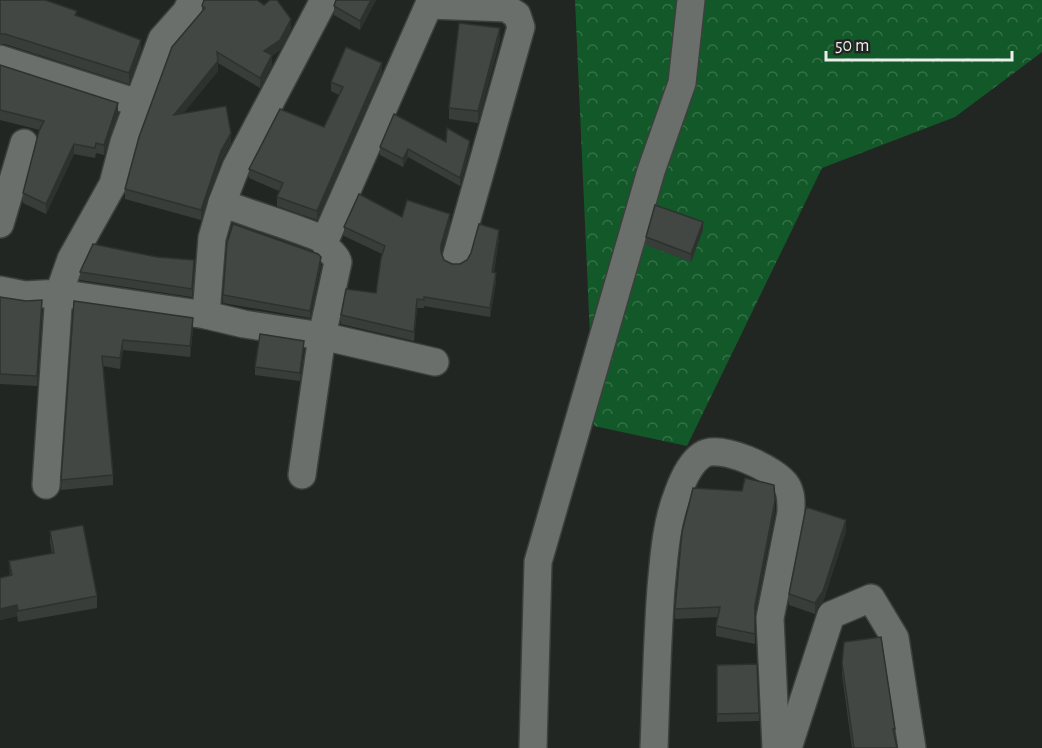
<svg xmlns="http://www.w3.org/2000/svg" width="1042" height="748" viewBox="0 0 1042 748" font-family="'Alegreya Sans',sans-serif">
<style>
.forest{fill:url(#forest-crowns)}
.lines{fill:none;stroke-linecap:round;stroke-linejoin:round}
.street-casing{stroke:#3c403d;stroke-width:30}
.street{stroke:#6a6f6b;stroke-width:27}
.wall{fill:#393d3a}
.shaded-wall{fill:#2e322f}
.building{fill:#424743;stroke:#2e322f;stroke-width:1.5}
</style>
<defs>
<pattern id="forest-crowns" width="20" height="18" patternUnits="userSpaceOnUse" patternTransform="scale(1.5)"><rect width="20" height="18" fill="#125828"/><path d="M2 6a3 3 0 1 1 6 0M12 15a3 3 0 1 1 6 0" fill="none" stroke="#357047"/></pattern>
</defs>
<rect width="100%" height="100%" fill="#222622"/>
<path class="forest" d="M575,0H1042V52L955,117L822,168L687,446L594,426Z"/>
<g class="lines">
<defs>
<g id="street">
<path d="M429,5L506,8L517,15L521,27L456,258"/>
<path d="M0,59L138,103"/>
<path d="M222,203C256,216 291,226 325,240"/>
<path d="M0,224L24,143"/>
<path d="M0,290L25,295L59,293L71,259L113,184L124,142L162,39L186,12L192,0"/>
<path d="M206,315L212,238L222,203L236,167L324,0"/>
<path d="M302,475L322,336L338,262C336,253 325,251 325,240L431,0"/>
<path d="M46,485L59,293L206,315L244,324L322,336L435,362"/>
<path d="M533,748L538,562L651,171L682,83L691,0"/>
<path d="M654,748C656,695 657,641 661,588C664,556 666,523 678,493C683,479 690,463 702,455C719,443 777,469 787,486C792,495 791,504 791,513L770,618L776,748"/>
<path d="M788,748L831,615L871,598L895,638L912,748"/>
</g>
</defs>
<use href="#street" class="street-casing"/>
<use href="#street" class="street"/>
</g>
<g class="wall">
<path d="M0,0L77,16L141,50L129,84L5,44H0Z"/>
<path d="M336,0H376L360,30L334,15V6Z"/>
<path d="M202,6L291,29L280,50L272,56V65L260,88L218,63V71L183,113L231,143L221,161L201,220L125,199V189L202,12Z"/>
<path d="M500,40L478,123L449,119V108Z"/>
<path d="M0,65L118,113L104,155L96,153L95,158L74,154L46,214L23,203V193L40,130L0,120Z"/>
<path d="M382,72L317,220L277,206V197L279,191L249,178V169L324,127L339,95L331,91V82Z"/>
<path d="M446,142L470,149L460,186L408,157L403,167L380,155V147Z"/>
<path d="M402,217L450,223L441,253L444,260L452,264H460L499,239L494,272L496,282L490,317L424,306V308H417L414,341L341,324V315L376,293L382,254L344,236V227Z"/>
<path d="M703,230L691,262L646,245V237Z"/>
<path d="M321,265L310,318L223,303V295Z"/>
<path d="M194,268L192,297L80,280V272Z"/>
<path d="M0,297L42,310L37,386L0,384Z"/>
<path d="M74,301L193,329L190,357L123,350L120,369L103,366L113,475V485L61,490Z"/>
<path d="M304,349L300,381L255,375V367Z"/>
<path d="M775,511L755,614V644L716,636V626L718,617L675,619V609Z"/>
<path d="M50,531L97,596V608L18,622L17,616L0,620V578L10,576L9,561L52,554L50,542Z"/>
<path d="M846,531L823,602L815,614L789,605V594Z"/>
<path d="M842,663L895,729V739L852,748L842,675Z"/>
<path d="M717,665L759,713V721L717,722Z"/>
</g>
<g class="shaded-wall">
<path d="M371,0H376L360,30V21Z"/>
<path d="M291,19V29L280,50L272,56V65L260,88V78L264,51Z"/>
<path d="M500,28V40L478,123V111Z"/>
<path d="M141,40V50L129,84V73Z"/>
<path d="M218,61V71L174,125V115Z"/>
<path d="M382,63V72L317,220V211Z"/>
<path d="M118,103V113L104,155V145Z"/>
<path d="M231,133V143L221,161L201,220V210L221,151Z"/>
<path d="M470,141V149L460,186V178Z"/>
<path d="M74,144V154L46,214V204Z"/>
<path d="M408,149V157L403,167V159Z"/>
<path d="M450,214V223L441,254V245Z"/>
<path d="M703,222V230L691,262V254Z"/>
<path d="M499,230V239L492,281V272Z"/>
<path d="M321,257V265L310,318V311Z"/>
<path d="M496,273V282L490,317V308Z"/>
<path d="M417,299V308L414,341V332Z"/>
<path d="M42,300V310L37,386V376Z"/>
<path d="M193,318V329L190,357V346Z"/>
<path d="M123,340V350L120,369V358Z"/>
<path d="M304,341V349L300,381V373Z"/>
<path d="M775,501V511L755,615V605Z"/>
<path d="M846,520V531L823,602L815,614V603Z"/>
<path d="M17,605V616L0,620V609Z"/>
</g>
<g class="building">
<path d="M0,0H45L77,11L75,15L141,40L129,73L5,34H0Z"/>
<path d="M204,0H257L264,5L270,0H277L291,19L280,40L264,51L272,55L260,78L217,52L218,61L174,115L226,106L231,133L221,151L201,210L125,189L139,137L172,47L205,8L202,6Z"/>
<path d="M336,0H371L360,21L334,6Z"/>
<path d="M459,23L500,28L478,111L449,108Z"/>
<path d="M346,47L382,63L317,211L277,197L283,183L249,169L280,109L324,127L343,87L331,82Z"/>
<path d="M0,65L118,103L104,145L96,143L95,148L74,144L46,204L23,193L39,131L44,121L0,110Z"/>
<path d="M394,114L446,142L447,128L470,141L460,178L408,149L403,159L380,147Z"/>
<path d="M359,194L402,217L407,200L450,214L441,245V252L444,260L452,264H460L467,260L471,253L479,224L499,230L492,272L496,273L490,308L424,297V300L417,299L414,332L341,315L346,289L376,293L381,258L385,246L344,227Z"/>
<path d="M655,205L703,222L691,254L646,237Z"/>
<path d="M233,224L318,254L321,257L310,311L223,295L227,243Z"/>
<path d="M93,244L157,257L194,260L192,289L80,272Z"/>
<path d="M0,297L26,301L42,300L37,376L0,374Z"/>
<path d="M74,301L193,318L190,346L123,340L120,358L102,356L113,475L61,480Z"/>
<path d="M260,334L304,341L300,373L255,367Z"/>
<path d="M745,478L774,485L775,501L755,605V634L716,626L720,607L675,609L682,532L693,488L742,491Z"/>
<path d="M806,507L846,520L823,591L815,603L789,594Z"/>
<path d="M83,525L97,596L18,611L17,605L0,609V578L12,575L9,561L54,553L50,531Z"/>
<path d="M881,637L895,729H893L897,748H852H854L842,663L844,642Z"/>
<path d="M757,664L759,713L717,714V665Z"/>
</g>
<path d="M826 51v9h186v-9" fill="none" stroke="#ebeeeb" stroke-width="3"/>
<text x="835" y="51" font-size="18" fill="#ebeeeb" stroke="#222622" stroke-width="4.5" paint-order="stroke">50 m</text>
</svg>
